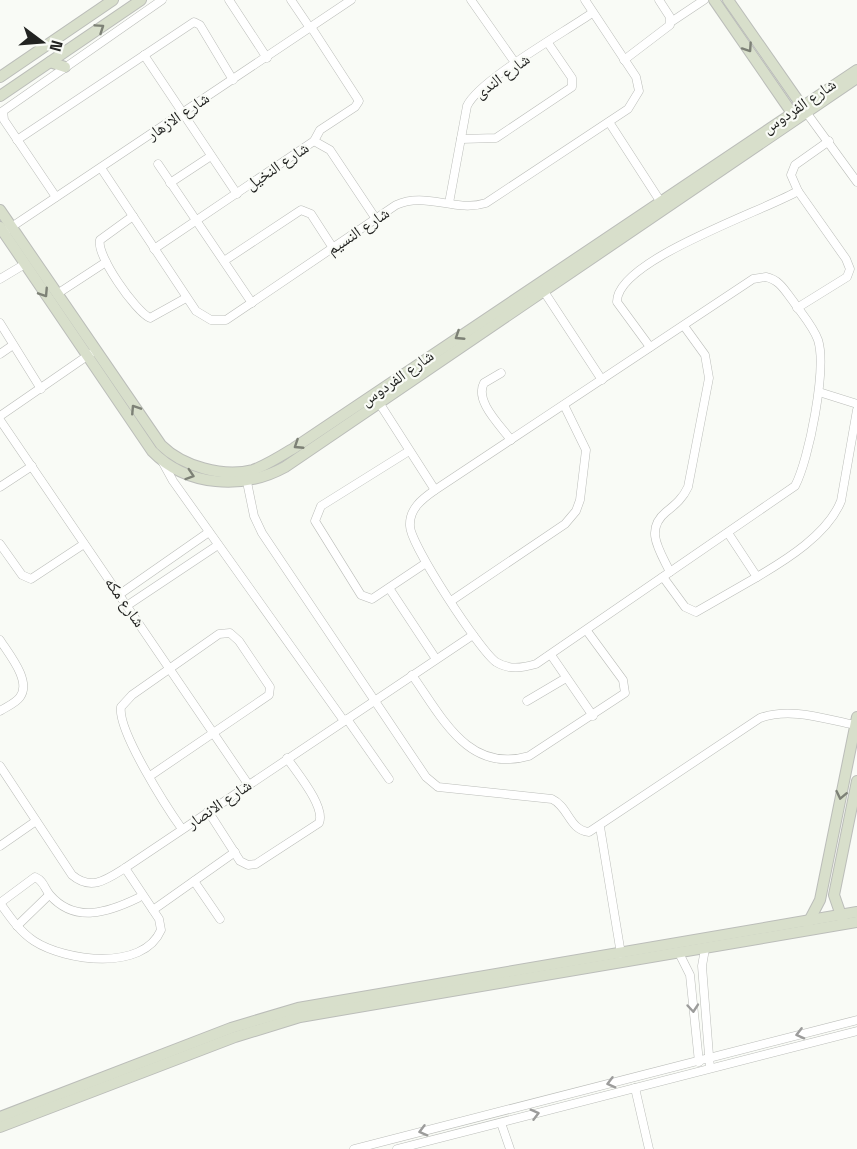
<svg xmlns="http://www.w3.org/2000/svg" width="857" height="1149" viewBox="0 0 857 1149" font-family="'Space Grotesk','Noto Naskh Arabic',sans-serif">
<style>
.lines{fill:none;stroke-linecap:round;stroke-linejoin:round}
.street-casing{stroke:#bbbdb9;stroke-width:9}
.secondary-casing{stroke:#bbbdb9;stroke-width:12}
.street{stroke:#fff;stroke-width:8}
.secondary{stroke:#d8dfcb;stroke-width:10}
.oneway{stroke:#7d8176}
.oneway2{stroke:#9c9c9b}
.labels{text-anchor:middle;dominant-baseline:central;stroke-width:4.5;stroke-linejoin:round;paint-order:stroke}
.street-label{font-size:16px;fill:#222321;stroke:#f9fbf6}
</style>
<rect width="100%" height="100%" fill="#f9fbf6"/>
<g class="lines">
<defs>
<g id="street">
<path d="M229,0L267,58"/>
<path d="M291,0L310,28"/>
<path d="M471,0L516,64"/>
<path d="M671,22L704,0"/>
<path d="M311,27L359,101L355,107L320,130L314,141"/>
<path d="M144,55L237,194"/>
<path d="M624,60L670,25V17L659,0"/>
<path d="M806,112L857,182"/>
<path d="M609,122L662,204"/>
<path d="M461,139L496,138L572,87V78L548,43"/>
<path d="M17,140L194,22L200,25L233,80"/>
<path d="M158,164L252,303"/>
<path d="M101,168L196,311L211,320H226L396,205C426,191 455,213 486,203L628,109L639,91L636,77L585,0"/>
<path d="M170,183L211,156"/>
<path d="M56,197L4,120L3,111L162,0"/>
<path d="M449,203L467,106C479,80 565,32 592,13"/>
<path d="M133,216L100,240C96,255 135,311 150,318L186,298"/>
<path d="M7,230L351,0"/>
<path d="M154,249L314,141L330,150L376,219"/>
<path d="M224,261L301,210L311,214L333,248"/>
<path d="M766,277C780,280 785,291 793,301C801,313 813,326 818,340C827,368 809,460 795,486L536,664C522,668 509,670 496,662C480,651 410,544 410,526C409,509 422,499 435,490L753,279Z"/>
<path d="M0,279L25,264"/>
<path d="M541,287L602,380"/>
<path d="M57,294L106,262"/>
<path d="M797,308L847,277L850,269L846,259L798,191L791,175L795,165L829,141"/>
<path d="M0,323L41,389"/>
<path d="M650,347L617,302C616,260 764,211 798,191"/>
<path d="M0,354L13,345"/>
<path d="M501,373L484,383C474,401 501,426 511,440"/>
<path d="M819,392L857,404"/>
<path d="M378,401L435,490"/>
<path d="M0,416L90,354"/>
<path d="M0,420L248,784"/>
<path d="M409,451L321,506L315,521L361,595L372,599L426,563"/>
<path d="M162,461L173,481L344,721"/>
<path d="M247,482L254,516L262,533L426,777L438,787L552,799C569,807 569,830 589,832L760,718C791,707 824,719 855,725"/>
<path d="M0,487L32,466"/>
<path d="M728,533L757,577C786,560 828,534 841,501L857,410"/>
<path d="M0,544L22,575L31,579L84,544"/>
<path d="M670,572C660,551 644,530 666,512C676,504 683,498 688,487L709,378L705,355L684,326"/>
<path d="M663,577L685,607L696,612L757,577"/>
<path d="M389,588L436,659"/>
<path d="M120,594L209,532"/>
<path d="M451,601L565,524L576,511L580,500L586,450L564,405"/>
<path d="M128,605L218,545"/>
<path d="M0,640C8,653 32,681 20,697C16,703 6,707 0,711"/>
<path d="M551,655L593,716"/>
<path d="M412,675C442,717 468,774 529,756L625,693L623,680L587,631"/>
<path d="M527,701L566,678"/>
<path d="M347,719L389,779"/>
<path d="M0,766L72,875C91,891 106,880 125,868L473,635"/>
<path d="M150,776L269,695L270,687L239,641L230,633L219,634L132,695L121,707C117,730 167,808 182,829"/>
<path d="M208,811L240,861L248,865L256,864L319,823C326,807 297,773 287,758"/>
<path d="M600,827L621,954"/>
<path d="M0,846L36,821"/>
<path d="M194,881L220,919"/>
<path d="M0,903C10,917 20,932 34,941C65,961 143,972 161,930L159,919L125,868"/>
<path d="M0,903L35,877C44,881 44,888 50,895C75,924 109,912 138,898"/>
<path d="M153,910L235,852"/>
<path d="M17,926L49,895"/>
<path d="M705,949L702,966L710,1068"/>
<path d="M679,953L690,975L699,1062"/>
<path d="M635,1088L649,1149"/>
<path d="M501,1123L510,1149"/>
<path d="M354,1149L857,1020"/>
<path d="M397,1149L857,1031"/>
</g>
<g id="secondary">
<path d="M714,0L794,116"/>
<path d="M728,0L804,109"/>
<path d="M50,62L65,67"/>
<path d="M0,77L113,0"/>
<path d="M0,96L141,0"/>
<path d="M0,210L161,445C182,466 223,478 253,470C267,465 281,456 294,448L857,70"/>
<path d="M0,227L152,451C187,487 243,490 285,467L857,78"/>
<path d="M843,921L834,895L857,781"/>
<path d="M808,923L820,900L857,717"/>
<path d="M0,1117L231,1028L298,1008L857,912"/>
<path d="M0,1127L235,1037L300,1017L857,922"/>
</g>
</defs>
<use href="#street" class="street-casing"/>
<use href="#secondary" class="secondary-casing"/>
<use href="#street" class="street"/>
<use href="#secondary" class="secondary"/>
</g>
<defs><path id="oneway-chevron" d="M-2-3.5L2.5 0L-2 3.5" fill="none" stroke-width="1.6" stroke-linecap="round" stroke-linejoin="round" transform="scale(1.5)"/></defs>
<g class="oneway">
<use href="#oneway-chevron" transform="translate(100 28) rotate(-34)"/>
<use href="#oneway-chevron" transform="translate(748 48) rotate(56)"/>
<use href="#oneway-chevron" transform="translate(44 293) rotate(57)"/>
<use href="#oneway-chevron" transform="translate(459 336) rotate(147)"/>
<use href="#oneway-chevron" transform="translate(135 409) rotate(-123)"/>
<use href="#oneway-chevron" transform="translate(298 445) rotate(147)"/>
<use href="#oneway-chevron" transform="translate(190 475) rotate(18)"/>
<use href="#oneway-chevron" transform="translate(841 795) rotate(102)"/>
</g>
<g class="oneway2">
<use href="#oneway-chevron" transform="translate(693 1008) rotate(85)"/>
<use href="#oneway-chevron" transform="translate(800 1034) rotate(166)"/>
<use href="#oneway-chevron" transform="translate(611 1083) rotate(165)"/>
<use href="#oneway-chevron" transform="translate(535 1114) rotate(-15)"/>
<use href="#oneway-chevron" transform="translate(423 1131) rotate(165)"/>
</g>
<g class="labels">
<g class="street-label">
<text transform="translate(502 76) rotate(-36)">شارع الندى</text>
<text transform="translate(799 106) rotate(-34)">شارع الفردوس</text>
<text transform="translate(178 116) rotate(-34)">شارع الازهار</text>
<text transform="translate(277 166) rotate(-34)">شارع النخيل</text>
<text transform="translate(358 231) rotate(-34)">شارع النسيم</text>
<text transform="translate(397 378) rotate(-35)">شارع الفردوس</text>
<text transform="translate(125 602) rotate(55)">شارع مكه</text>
<text transform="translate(219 804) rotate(-34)">شارع الانصار</text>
</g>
</g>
<g transform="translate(42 42) rotate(106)" stroke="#f9fbf6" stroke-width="4.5" paint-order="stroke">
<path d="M0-4.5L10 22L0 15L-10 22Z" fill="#222321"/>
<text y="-9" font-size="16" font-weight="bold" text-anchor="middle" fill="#222321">N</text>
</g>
</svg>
